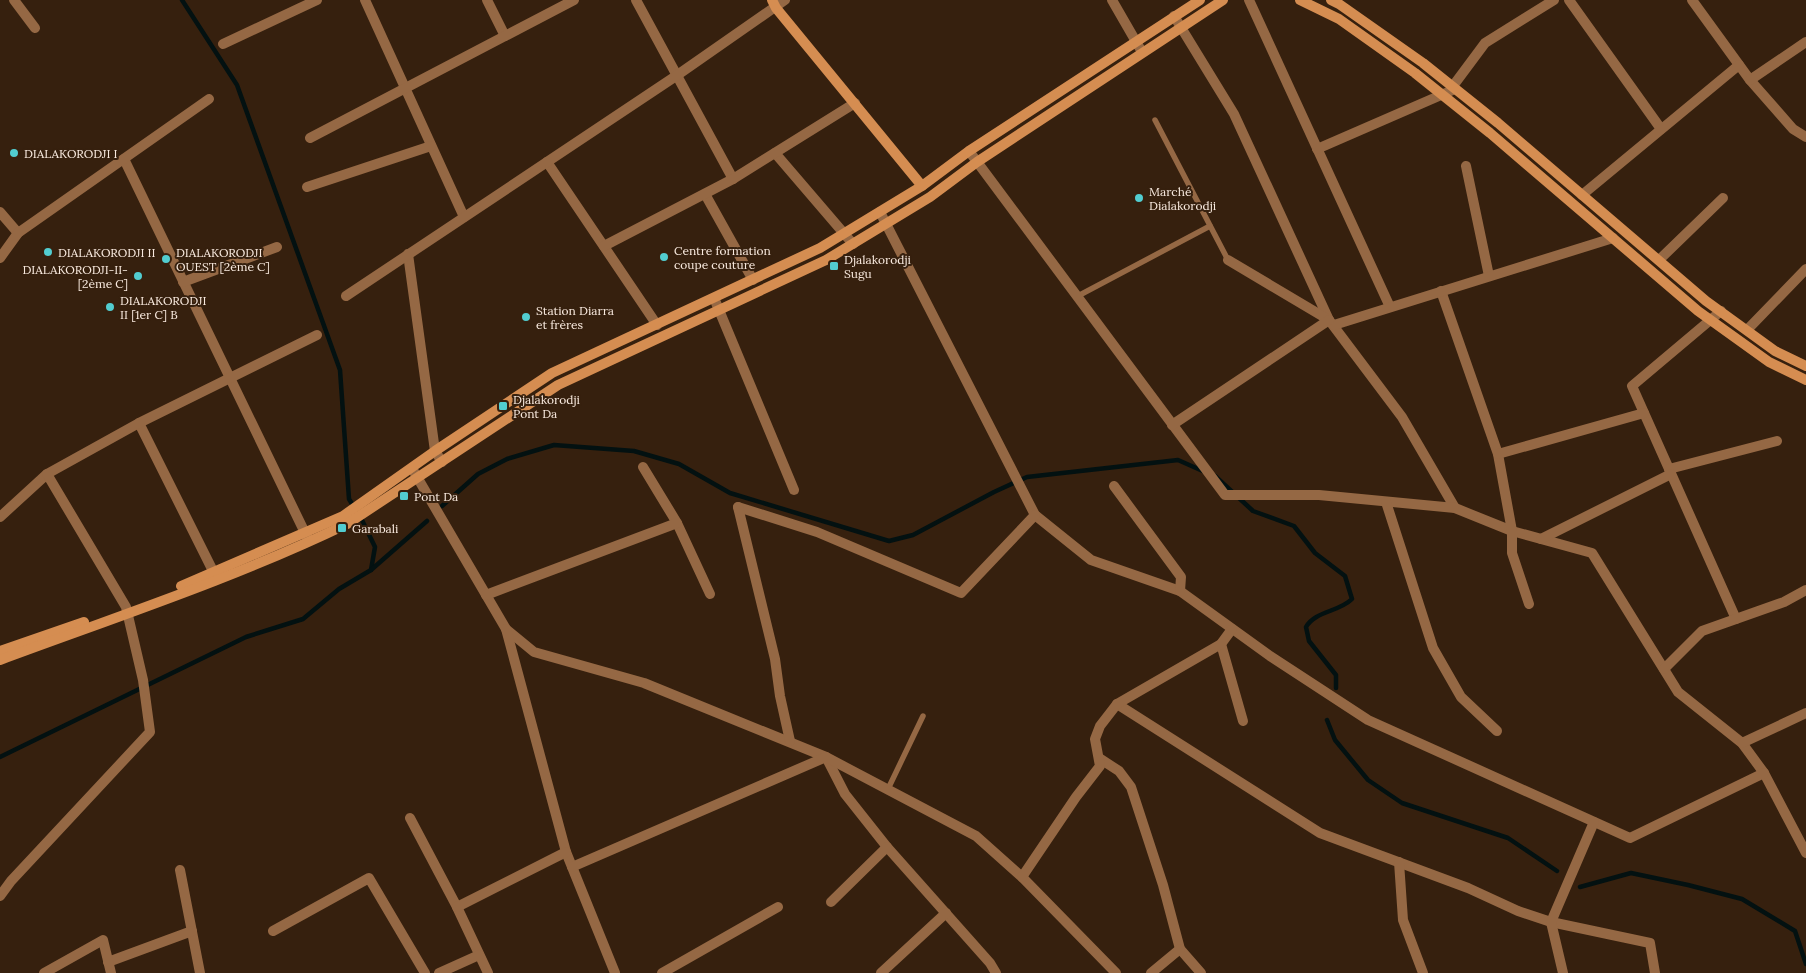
<svg xmlns="http://www.w3.org/2000/svg" width="1806" height="973" viewBox="0 0 1806 973" font-family="Lora,serif">
<style>
.lines{fill:none;stroke-linecap:round;stroke-linejoin:round}
.stream{stroke:#031111;stroke-width:4.5}
.lane{stroke:#956844;stroke-width:5.5}
.street{stroke:#956844;stroke-width:10}
.secondary{stroke:#d58d51;stroke-width:10}
.poi-dot{fill:#52cdd0;stroke:#36200e;stroke-width:2}
.labels{text-anchor:middle;dominant-baseline:central;stroke-width:4;stroke-linejoin:round;paint-order:stroke}
.poi-label{font-size:12px;fill:#f9eadf;stroke:#36200e;text-anchor:start}
</style>
<rect width="100%" height="100%" fill="#36200e"/>
<g class="lines">
<g class="stream">
<path d="M182,0L237,85L340,370L349,499L354,507"/>
<path d="M1215,476L1253,511L1294,526L1315,553L1345,576L1352,599C1339,612 1315,611 1306,627L1309,641L1336,675V688"/>
<path d="M442,506L478,474L507,459L554,445L634,451L679,464L730,493L889,541L913,535L994,492L1027,477L1178,460L1205,472"/>
<path d="M360,516L375,547L371,570"/>
<path d="M1327,720L1335,740L1368,780L1402,803L1508,838L1557,871"/>
<path d="M0,757L246,637L303,619L339,589L371,570L427,521"/>
<path d="M1580,887L1631,873L1688,885L1742,899L1795,931L1806,964"/>
</g>
<g class="lane">
<path d="M1155,120L1228,260"/>
<path d="M1076,297L1210,226"/>
<path d="M888,789L923,716"/>
</g>
<g class="street">
<path d="M14,0L35,28"/>
<path d="M365,0L464,217"/>
<path d="M487,0L505,36"/>
<path d="M636,0L733,179"/>
<path d="M1112,0L1142,52"/>
<path d="M1249,0L1390,307"/>
<path d="M1569,0L1661,129"/>
<path d="M1692,0L1750,80L1793,129L1806,137"/>
<path d="M1174,16L1234,114L1329,320L1402,417L1455,508"/>
<path d="M223,44L317,0"/>
<path d="M1750,80L1806,42"/>
<path d="M1453,86L1485,43L1554,0"/>
<path d="M310,138L574,0"/>
<path d="M1317,149L1455,89"/>
<path d="M969,151L1225,495H1319L1455,508L1512,531L1592,553L1678,692L1742,743L1764,773L1806,853"/>
<path d="M775,153L853,244"/>
<path d="M124,159L308,539"/>
<path d="M547,162L657,325"/>
<path d="M1466,166L1489,276"/>
<path d="M307,187L431,146"/>
<path d="M705,194L753,280"/>
<path d="M1582,195L1739,65"/>
<path d="M0,212L18,233"/>
<path d="M880,212L1035,515L1091,560L1180,591L1270,656L1368,720L1630,838L1764,773"/>
<path d="M604,246L733,179L855,103"/>
<path d="M408,254L435,451L442,462"/>
<path d="M0,258L18,233L209,99"/>
<path d="M1228,260L1329,320"/>
<path d="M1659,260L1723,198"/>
<path d="M183,282L277,247"/>
<path d="M1441,291L1498,454L1512,531V553L1529,604"/>
<path d="M346,296L676,76L785,0"/>
<path d="M714,298L794,490"/>
<path d="M1721,311L1632,386L1736,619"/>
<path d="M1334,325L1613,238"/>
<path d="M1747,330L1806,269"/>
<path d="M139,423L217,579"/>
<path d="M1172,425L1329,320"/>
<path d="M1498,454L1644,413"/>
<path d="M643,467L677,523L710,594"/>
<path d="M1669,469L1777,441"/>
<path d="M413,470L506,629L534,652L644,683L826,757L845,794L887,847L990,963L996,973"/>
<path d="M1114,486L1181,577L1180,591"/>
<path d="M1386,502L1433,648L1461,697L1497,731"/>
<path d="M738,507L817,532L961,593L1035,515"/>
<path d="M738,507L775,659L780,696L790,741"/>
<path d="M0,517L47,474L139,423L317,335"/>
<path d="M1541,539L1671,474"/>
<path d="M486,595L677,523"/>
<path d="M506,629L566,852L615,973"/>
<path d="M1221,644L1243,721"/>
<path d="M1664,669L1702,631L1784,602L1806,590"/>
<path d="M1117,704L1320,833L1468,888L1518,911L1551,922L1650,943L1655,973"/>
<path d="M1742,743L1806,713"/>
<path d="M1099,758L1119,771L1131,787L1163,885L1180,949L1201,973"/>
<path d="M410,818L457,907L488,973"/>
<path d="M1399,862L1403,920L1423,973"/>
<path d="M572,867L826,757L976,836L1022,877L1116,973"/>
<path d="M180,870L200,973"/>
<path d="M1022,877L1076,797L1100,766L1095,739L1100,726L1117,704L1221,644L1232,629"/>
<path d="M0,896L11,881L150,732L143,680L126,607L47,474"/>
<path d="M831,902L887,847"/>
<path d="M457,907L566,852"/>
<path d="M273,931L369,878L425,973"/>
<path d="M108,962L192,931"/>
<path d="M44,973L103,940L111,973"/>
<path d="M439,973L479,955"/>
<path d="M662,973L778,907"/>
<path d="M881,973L946,913"/>
<path d="M1151,973L1180,949"/>
<path d="M1563,973L1551,922L1594,822"/>
</g>
<g class="secondary">
<path d="M772,0L776,8L922,186"/>
<path d="M1300,0L1339,19L1415,73L1490,133L1698,311L1769,362L1806,380"/>
<path d="M1331,0L1339,4L1423,63L1498,123L1706,301L1775,351L1806,366"/>
<path d="M181,586L343,516L435,451L552,373L820,248L922,186L969,151L1200,0"/>
<path d="M0,651L84,622"/>
<path d="M0,660C116,617 235,578 347,524L558,385L826,260L930,197L977,162L1223,0"/>
</g>
</g>
<g class="poi-dot">
<circle cx="14" cy="153" r="5"/>
<circle cx="1139" cy="198" r="5"/>
<circle cx="48" cy="252" r="5"/>
<circle cx="664" cy="257" r="5"/>
<circle cx="166" cy="259" r="5"/>
<rect x="829" y="261" width="10" height="10" rx="2.5"/>
<circle cx="138" cy="276" r="5"/>
<circle cx="110" cy="307" r="5"/>
<circle cx="526" cy="317" r="5"/>
<rect x="498" y="401" width="10" height="10" rx="2.5"/>
<rect x="399" y="491" width="10" height="10" rx="2.5"/>
<rect x="337" y="523" width="10" height="10" rx="2.5"/>
</g>
<g class="labels">
<g class="poi-label">
<text x="24" y="153">DIALAKORODJI I</text>
<text x="1149" y="191">Marché<tspan x="1149" dy="14">Dialakorodji</tspan></text>
<text x="674" y="250">Centre formation<tspan x="674" dy="14">coupe couture</tspan></text>
<text x="58" y="252">DIALAKORODJI II</text>
<text x="176" y="252">DIALAKORODJI<tspan x="176" dy="14">OUEST [2ème C]</tspan></text>
<text x="844" y="259">Djalakorodji<tspan x="844" dy="14">Sugu</tspan></text>
<text x="128" y="269" text-anchor="end">DIALAKORODJI-II-<tspan x="128" dy="14">[2ème C]</tspan></text>
<text x="120" y="300">DIALAKORODJI<tspan x="120" dy="14">II [1er C] B</tspan></text>
<text x="536" y="310">Station Diarra<tspan x="536" dy="14">et frères</tspan></text>
<text x="513" y="399">Djalakorodji<tspan x="513" dy="14">Pont Da</tspan></text>
<text x="414" y="496">Pont Da</text>
<text x="352" y="528">Garabali</text>
</g>
</g>
</svg>
